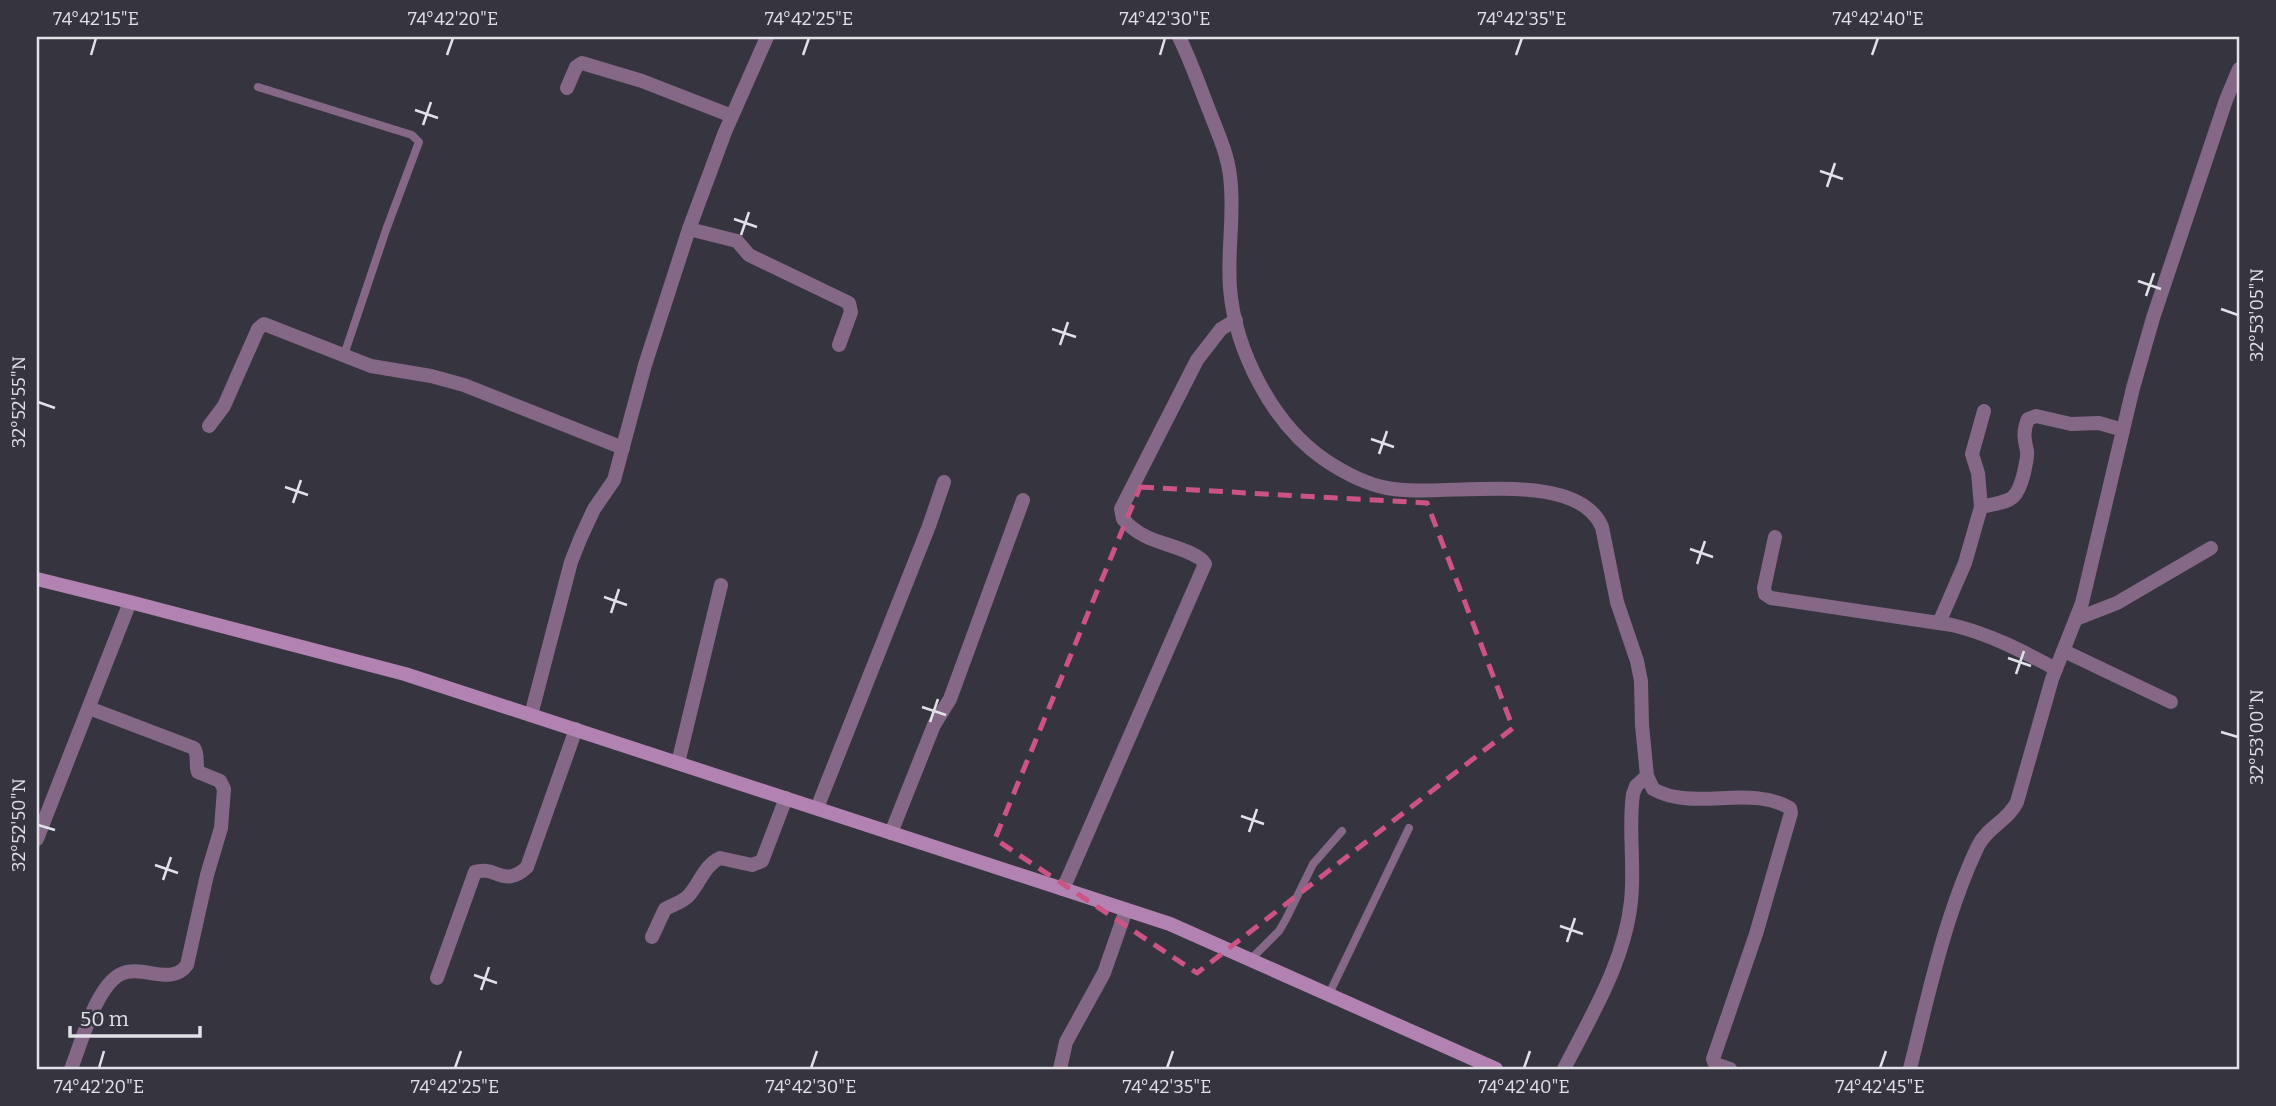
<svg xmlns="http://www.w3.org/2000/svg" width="2276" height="1106" viewBox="0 0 2276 1106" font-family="Bitter,serif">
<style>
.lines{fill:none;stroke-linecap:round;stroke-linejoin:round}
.lane{stroke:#856885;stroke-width:8}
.street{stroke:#856885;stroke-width:14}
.secondary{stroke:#b283b2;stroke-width:14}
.marked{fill:none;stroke:#cc5485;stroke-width:5;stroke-dasharray:14 9;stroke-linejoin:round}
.ticks{fill:none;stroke:#e2e1e8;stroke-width:2.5}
.neatline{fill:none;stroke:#e2e1e8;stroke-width:2.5}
.ticks-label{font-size:18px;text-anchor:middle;fill:#e2e1e8}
</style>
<rect width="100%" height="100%" fill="#36343e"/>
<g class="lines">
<g class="lane">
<path d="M258,87L412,135L419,142L386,230L344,355"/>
<path d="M1250,960L1279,931L1286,919L1313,864L1342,831"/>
<path d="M1329,994L1409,828"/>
</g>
<g class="street">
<path d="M1179,37C1190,59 1198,82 1207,105C1216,129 1227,151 1230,176C1235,213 1227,250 1230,288C1235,350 1272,424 1325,460C1343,472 1366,484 1387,488C1442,499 1576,466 1602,527L1617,602L1637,661L1641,681L1642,725L1647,776L1636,786L1633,794C1628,829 1635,865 1631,901C1625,961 1591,1016 1564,1069"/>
<path d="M567,88L576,67L582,63L642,81L732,116"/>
<path d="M689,229L737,241L749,255L849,303L851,312L839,345"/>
<path d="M209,426L224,406L258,329L264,324L371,366L431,376L464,385L623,448"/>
<path d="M1981,507L1978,473L1972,454L1984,411"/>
<path d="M1775,537L1764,588L1765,594L1771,598L1952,625C1990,634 2022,651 2056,669"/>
<path d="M2076,619L2117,603L2211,548"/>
<path d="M1939,623L1965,563L1981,507C2010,500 2016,504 2024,473C2025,466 2028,458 2027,451C2024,438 2023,431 2028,419L2036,416L2071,424L2099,423L2123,430"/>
<path d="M2064,651L2171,702"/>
<path d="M531,715L571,562L581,537L594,509L614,480L645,365L689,229L725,132L767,37"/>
<path d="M678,763L721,585"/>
<path d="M1647,776L1653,789C1694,812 1748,784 1790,808L1791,813L1756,934L1713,1059L1715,1064L1730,1069"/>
<path d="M817,808L929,526L944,482"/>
<path d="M891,833L934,725L950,699L1023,500"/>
<path d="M37,839L130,602"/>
<path d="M1063,889L1205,564C1199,551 1159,544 1145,536C1137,532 1129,526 1123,519L1121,509L1197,360L1221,329L1236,320"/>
<path d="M652,937L665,909C674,904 684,902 690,894C700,882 705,865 720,858L752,865L762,861L786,798"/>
<path d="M437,978L475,872C496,865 504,889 527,867L576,729"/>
<path d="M71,1069C81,1044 96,986 121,974C142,964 171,987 187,965L207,875L221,828L224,789L220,781L198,772C195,764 199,756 194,748L89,708"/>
<path d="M1060,1069L1066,1042L1104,973L1126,910"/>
<path d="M1910,1069C1928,996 1945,915 1978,846C1987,827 2008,821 2017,802L2052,679L2082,603L2133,388L2153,318L2226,100L2239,69"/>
</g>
<path class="secondary" d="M37,579L130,602L405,674L1170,924L1496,1069"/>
</g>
<path class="marked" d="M1140,487L1427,503L1513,728L1197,973L995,839Z"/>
<path class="ticks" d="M91,55L96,38M447,55L453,38M803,55L809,38M1160,55L1165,38M1516,55L1522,38M1872,55L1878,38M415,110L438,118M423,125L431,102M1820,171L1843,179M1827,187L1835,163M734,219L757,227M741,235L749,212M2138,281L2161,289M2146,296L2154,273M2221,309L2238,315M1052,329L1076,337M1060,345L1068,322M38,402L55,408M1371,439L1394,447M1379,454L1387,431M285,487L308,495M293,503L301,480M1690,549L1713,557M1697,564L1705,541M604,597L627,605M611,613L619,589M2008,658L2031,666M2016,674L2024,651M922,707L946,715M930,722L938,699M2221,732L2238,737M1241,816L1264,824M38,825L55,830M1249,832L1257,809M155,865L178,873M163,880L171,857M1560,926L1583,934M1567,942L1575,918M474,975L497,983M481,990L489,967M99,1068L104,1051M455,1068L461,1051M811,1068L817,1051M1167,1068L1173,1051M1524,1068L1530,1051M1880,1068L1886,1051"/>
<rect width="2276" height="1106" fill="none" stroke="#36343e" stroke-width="77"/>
<path d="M70 1026v10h130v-10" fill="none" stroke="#e2e1e8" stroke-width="3.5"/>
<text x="80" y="1026" font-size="21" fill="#e2e1e8" stroke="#36343e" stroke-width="5" paint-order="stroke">50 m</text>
<rect x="38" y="38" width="2200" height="1030" class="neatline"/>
<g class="ticks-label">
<text x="96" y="25">74°42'15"E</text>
<text x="453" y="25">74°42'20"E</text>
<text x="809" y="25">74°42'25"E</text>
<text x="1165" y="25">74°42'30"E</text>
<text x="1522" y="25">74°42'35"E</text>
<text x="1878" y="25">74°42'40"E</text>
<text transform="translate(2257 315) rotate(-90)" y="6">32°53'05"N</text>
<text transform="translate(19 402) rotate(-90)" y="6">32°52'55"N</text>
<text transform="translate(2257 737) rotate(-90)" y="6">32°53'00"N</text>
<text transform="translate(19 825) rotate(-90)" y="6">32°52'50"N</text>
<text x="99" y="1093">74°42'20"E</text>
<text x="455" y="1093">74°42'25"E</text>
<text x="811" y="1093">74°42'30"E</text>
<text x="1167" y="1093">74°42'35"E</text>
<text x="1524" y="1093">74°42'40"E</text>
<text x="1880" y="1093">74°42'45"E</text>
</g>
</svg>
